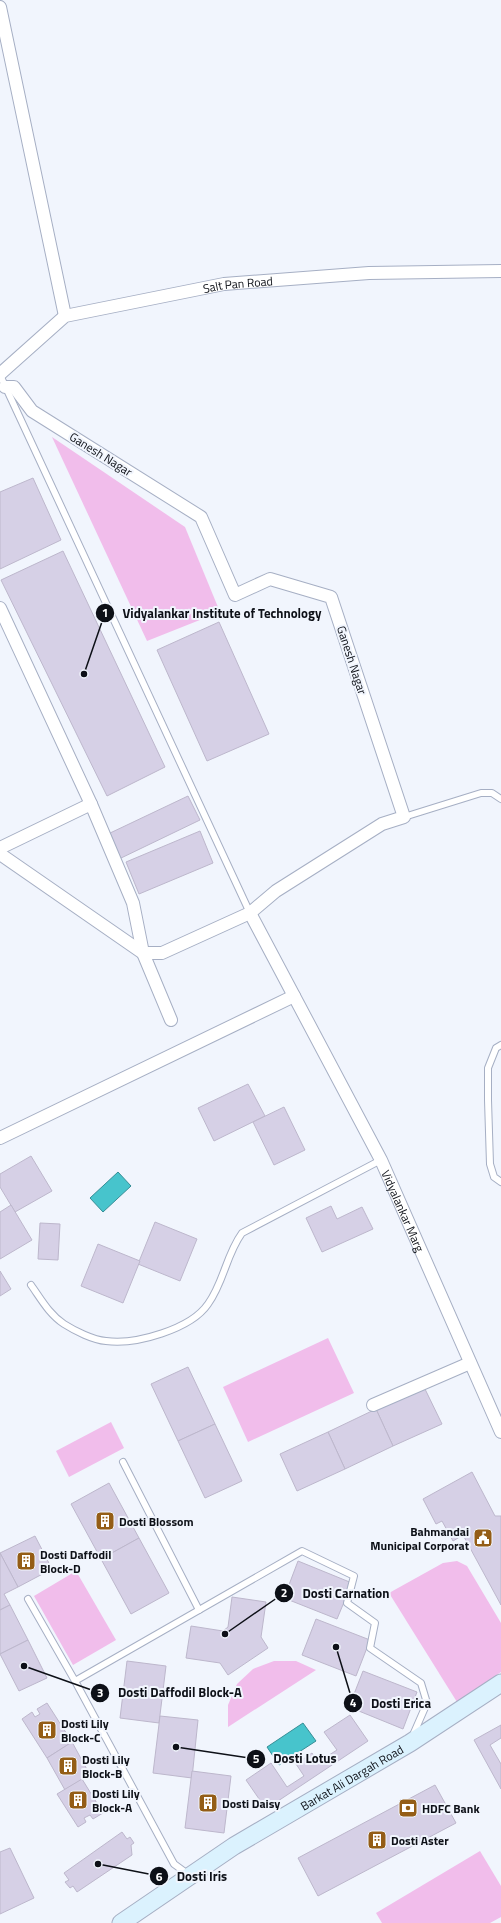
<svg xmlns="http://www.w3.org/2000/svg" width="501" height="1923" viewBox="0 0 501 1923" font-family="'Titillium Web',sans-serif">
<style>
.green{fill:#f1bdeb}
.water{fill:#47c4cc;stroke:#368e96}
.building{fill:#d6d0e6;stroke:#bdb7cc}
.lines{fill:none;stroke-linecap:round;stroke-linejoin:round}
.service-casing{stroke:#a6afc4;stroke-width:8}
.minor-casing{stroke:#a6afc4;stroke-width:14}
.secondary-casing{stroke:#a6afc4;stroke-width:19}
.service{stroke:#fff;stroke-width:6}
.minor{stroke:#fff;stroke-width:12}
.secondary{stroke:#dbf2fe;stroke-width:17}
.labels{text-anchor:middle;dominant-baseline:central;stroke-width:4;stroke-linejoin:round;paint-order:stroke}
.street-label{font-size:12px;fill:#0d1017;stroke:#f1f5fd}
.poi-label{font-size:12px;font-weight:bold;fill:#0d1017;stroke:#f1f5fd;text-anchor:start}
.leader{fill:none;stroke:#0d1017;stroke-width:1.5}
.callout-dot{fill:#0d1017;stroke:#f1f5fd;stroke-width:1.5}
.mark-label{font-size:12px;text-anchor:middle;font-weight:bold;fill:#fff}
.callout-label{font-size:13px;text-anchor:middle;font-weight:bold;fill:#0d1017;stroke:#f1f5fd;stroke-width:4;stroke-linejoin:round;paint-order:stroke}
</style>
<rect width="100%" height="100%" fill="#f1f5fd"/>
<g class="green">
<path d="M52,437L185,527L220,612L147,641Z"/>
<path d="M328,1338L354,1393L248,1442L223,1387Z"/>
<path d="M111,1422L124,1448L69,1477L56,1451Z"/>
<path d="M457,1561L467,1566L501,1623V1672L457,1702L389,1593L443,1563Z"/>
<path d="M76,1571L116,1640L73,1665L34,1596Z"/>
<path d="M274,1661H296L316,1670L228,1727V1705L237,1684L253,1669Z"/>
<path d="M480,1851L501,1886V1917L490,1923H382L376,1913Z"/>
</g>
<g class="water">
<path d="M118,1172L131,1186L103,1212L90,1198Z"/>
<path d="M303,1723L316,1741L279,1765L267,1747Z"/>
</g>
<g class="building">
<path d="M33,478L61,540L0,569V492Z"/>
<path d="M63,551L165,767L107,796L1,580Z"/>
<path d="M219,622L269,734L207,761L157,650Z"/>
<path d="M188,796L200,820L119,859L108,834Z"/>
<path d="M200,831L213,863L139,894L126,862Z"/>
<path d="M248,1084L265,1116L214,1141L198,1108Z"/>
<path d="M284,1107L305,1150L274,1165L253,1122Z"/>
<path d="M31,1156L52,1191L15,1212L0,1187V1174Z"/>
<path d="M11,1205L32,1240L0,1259V1212Z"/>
<path d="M331,1206L337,1219L362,1207L373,1229L322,1252L306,1218Z"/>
<path d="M155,1222L197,1239L180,1281L138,1264Z"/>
<path d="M40,1223L60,1224L58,1260L38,1259Z"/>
<path d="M98,1244L140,1261L123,1303L81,1286Z"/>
<path d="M0,1271L11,1289L0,1296Z"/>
<path d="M188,1367L215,1424L178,1441L151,1384Z"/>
<path d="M424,1387L442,1424L393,1446L376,1409Z"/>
<path d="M376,1409L393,1446L345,1469L328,1432Z"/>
<path d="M215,1424L242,1481L205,1498L178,1441Z"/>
<path d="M328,1432L345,1469L297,1491L280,1454Z"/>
<path d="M472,1472L495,1516H501V1605L463,1535L453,1541L442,1521L436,1524L423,1499Z"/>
<path d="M109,1483L139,1538L101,1559L71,1504Z"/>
<path d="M35,1536L52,1569L18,1587L0,1553Z"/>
<path d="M139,1538L169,1593L131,1614L101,1559Z"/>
<path d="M0,1553L18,1587L4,1594L10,1605L0,1610Z"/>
<path d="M298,1561L352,1583L337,1619L284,1598Z"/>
<path d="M232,1597L266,1602L261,1637L268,1648L228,1675L220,1663L186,1658L191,1626L223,1631L228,1627Z"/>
<path d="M10,1605L28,1640L0,1654V1610Z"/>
<path d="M316,1619L370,1640L356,1676L302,1655Z"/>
<path d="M28,1640L47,1678L19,1691L0,1654Z"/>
<path d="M127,1661L166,1666L159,1723L120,1718Z"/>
<path d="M363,1671L417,1692L403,1729L349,1707Z"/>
<path d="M47,1703L72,1742L47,1758L22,1719L32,1712L35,1717L40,1714L37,1709Z"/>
<path d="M350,1715L368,1741L266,1809L246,1780L271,1763L287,1787L304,1776L296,1764L312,1753L318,1762L337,1750L324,1732Z"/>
<path d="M160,1716L198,1720L192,1778L153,1773Z"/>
<path d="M501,1725V1738L490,1745L501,1764V1789L474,1740Z"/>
<path d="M72,1742L90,1775L65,1790L47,1758Z"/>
<path d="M192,1771L231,1776L224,1833L185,1828Z"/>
<path d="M82,1779L103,1813L93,1819L90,1815L84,1818L86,1822L78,1827L57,1794Z"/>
<path d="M435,1785L456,1823L318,1896L298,1858Z"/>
<path d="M122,1832L127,1839L130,1837L134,1843L131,1845L132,1855L77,1892L73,1886L70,1888L65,1882L69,1880L64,1873Z"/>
<path d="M10,1848L34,1898L0,1914V1852Z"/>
</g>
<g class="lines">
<defs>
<g id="service">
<path d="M0,375L250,913"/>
<path d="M404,817L481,793H492L501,799"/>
<path d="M501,1045L496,1048L488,1068V1100L490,1164L494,1177L501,1182"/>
<path d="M31,1285C41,1299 49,1314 64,1324C75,1331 93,1340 106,1341C136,1345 191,1329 208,1304C224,1282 226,1255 242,1233L381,1160"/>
<path d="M123,1462L199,1610"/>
<path d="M28,1599L75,1681L174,1864L189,1875"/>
<path d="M75,1681L302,1551L354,1576L347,1603L375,1623L370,1648L421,1683L427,1703L413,1735"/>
</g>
<g id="minor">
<path d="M0,7L65,316"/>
<path id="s1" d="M0,374L65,316L224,284L369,273L501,271"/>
<path d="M0,608L91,804L133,903L143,953L171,1020"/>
<path d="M0,848L91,804"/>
<path d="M0,854L143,953H162L250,913L276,891L382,824L404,817L331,597L270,579L235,595L201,517L32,411L14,387H5"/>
<path id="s2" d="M250,913L381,1160L501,1432"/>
<path d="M0,1138L294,996"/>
<path d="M373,1405L470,1363"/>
</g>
<g id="secondary">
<path id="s3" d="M121,1923L234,1846L410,1743L501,1683"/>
</g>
</defs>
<use href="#service" class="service-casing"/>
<use href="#minor" class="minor-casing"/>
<use href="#secondary" class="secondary-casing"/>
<use href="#service" class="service"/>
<use href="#minor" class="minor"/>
<use href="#secondary" class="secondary"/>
</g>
<defs>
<symbol id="building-square" viewBox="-11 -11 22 22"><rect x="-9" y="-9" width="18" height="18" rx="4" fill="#945d16" stroke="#f1f5fd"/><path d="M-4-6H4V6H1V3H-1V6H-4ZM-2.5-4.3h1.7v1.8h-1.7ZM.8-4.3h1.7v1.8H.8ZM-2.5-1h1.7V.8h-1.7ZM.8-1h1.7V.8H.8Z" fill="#fff"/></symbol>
<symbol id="civic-square" viewBox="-11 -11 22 22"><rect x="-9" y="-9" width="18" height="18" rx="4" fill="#945d16" stroke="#f1f5fd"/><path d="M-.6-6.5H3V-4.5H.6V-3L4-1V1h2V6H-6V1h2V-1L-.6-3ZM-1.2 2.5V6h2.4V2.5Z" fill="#fff"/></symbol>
<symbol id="bank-square" viewBox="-11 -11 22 22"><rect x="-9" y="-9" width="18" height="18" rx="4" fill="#945d16" stroke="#f1f5fd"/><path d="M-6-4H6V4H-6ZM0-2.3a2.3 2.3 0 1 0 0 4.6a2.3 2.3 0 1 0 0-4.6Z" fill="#fff"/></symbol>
</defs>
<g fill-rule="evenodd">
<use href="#building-square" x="94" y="1510" width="22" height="22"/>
<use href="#civic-square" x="472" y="1527" width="22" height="22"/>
<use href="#building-square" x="15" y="1550" width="22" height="22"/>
<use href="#building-square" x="36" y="1719" width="22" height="22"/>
<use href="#building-square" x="57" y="1755" width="22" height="22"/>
<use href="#building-square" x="67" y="1789" width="22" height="22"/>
<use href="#building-square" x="197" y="1792" width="22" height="22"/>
<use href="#bank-square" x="397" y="1797" width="22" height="22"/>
<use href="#building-square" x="366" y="1829" width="22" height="22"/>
</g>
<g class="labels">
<g class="street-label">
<text stroke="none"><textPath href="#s1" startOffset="263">Salt Pan Road</textPath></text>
<text transform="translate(101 454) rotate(32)">Ganesh Nagar</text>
<text transform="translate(352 660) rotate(72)">Ganesh Nagar</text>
<text stroke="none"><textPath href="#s2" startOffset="335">Vidyalankar Marg</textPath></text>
<text stroke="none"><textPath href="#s3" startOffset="273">Barkat Ali Dargah Road</textPath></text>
</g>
<g class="poi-label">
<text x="119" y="1521">Dosti Blossom</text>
<text x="469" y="1531" text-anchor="end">Bahmandai<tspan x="469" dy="14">Municipal Corporat</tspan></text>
<text x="40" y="1554">Dosti Daffodil<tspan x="40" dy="14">Block-D</tspan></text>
<text x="61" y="1723">Dosti Lily<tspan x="61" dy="14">Block-C</tspan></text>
<text x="82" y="1759">Dosti Lily<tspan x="82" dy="14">Block-B</tspan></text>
<text x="92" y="1793">Dosti Lily<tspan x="92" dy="14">Block-A</tspan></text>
<text x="222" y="1803">Dosti Daisy</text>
<text x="422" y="1808">HDFC Bank</text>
<text x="391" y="1840">Dosti Aster</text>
</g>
</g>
<path class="leader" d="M84 674L105 613M225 1634L284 1593M24 1666L100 1693M336 1647L353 1703M176 1747L256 1759M98 1864L159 1876"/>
<g class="callout-dot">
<circle cx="84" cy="674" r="4"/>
<circle cx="225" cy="1634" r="4"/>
<circle cx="24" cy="1666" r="4"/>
<circle cx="336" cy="1647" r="4"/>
<circle cx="176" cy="1747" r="4"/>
<circle cx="98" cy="1864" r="4"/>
<circle cx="105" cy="613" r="10"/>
<circle cx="284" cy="1593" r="10"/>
<circle cx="100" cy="1693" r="10"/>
<circle cx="353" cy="1703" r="10"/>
<circle cx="256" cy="1759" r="10"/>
<circle cx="159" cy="1876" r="10"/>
</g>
<g class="mark-label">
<text x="105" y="617">1</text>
<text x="284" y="1597">2</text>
<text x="100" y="1697">3</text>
<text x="353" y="1707">4</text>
<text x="256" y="1763">5</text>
<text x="159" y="1881">6</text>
</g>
<g class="callout-label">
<text x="222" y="618">Vidyalankar Institute of Technology</text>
<text x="346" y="1598">Dosti Carnation</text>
<text x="180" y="1697">Dosti Daffodil Block-A</text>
<text x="401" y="1708">Dosti Erica</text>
<text x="305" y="1763">Dosti Lotus</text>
<text x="202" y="1881">Dosti Iris</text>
</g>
</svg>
